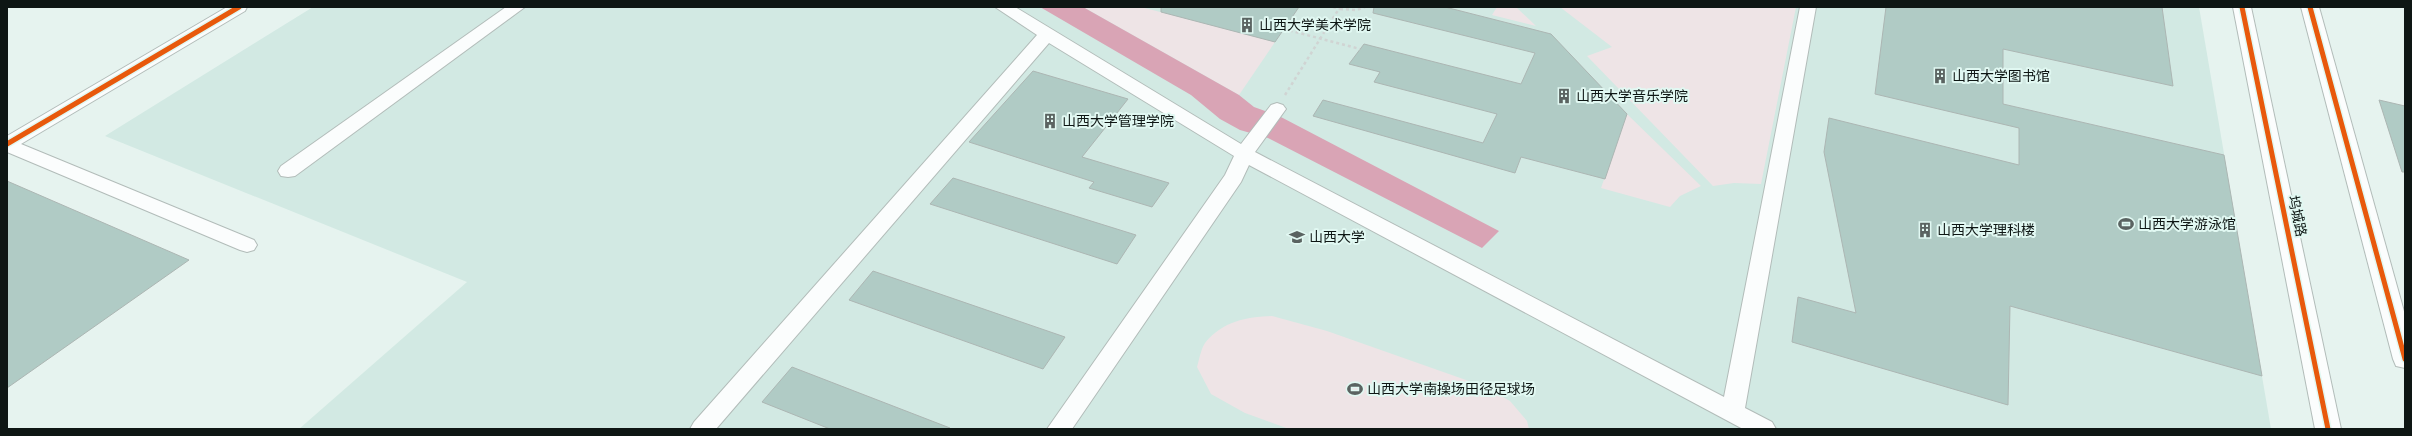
<svg xmlns="http://www.w3.org/2000/svg" width="2412" height="436" viewBox="0 0 2412 436" font-family="'Nunito Sans','Noto Sans SC',sans-serif">
<style>
.built{fill:#d2e9e3}
.green{fill:#eee4e6}
.water{fill:#d9a4b5}
.building{fill:#b0cbc5;stroke:#acb6b3}
.lines{fill:none;stroke-linecap:round;stroke-linejoin:round}
.minor-casing{stroke:#b2bcb9;stroke-width:2}
.major-casing{stroke:#b2bcb9;stroke-width:2}
.path{stroke:#d0d4d3;stroke-width:2.5;stroke-dasharray:3 3;stroke-linecap:butt}
.minor{fill:#fbfdfd;fill-rule:evenodd}
.major{fill:#fbfdfd;fill-rule:evenodd}
.path-bridge{stroke:#d0d4d3;stroke-width:2.5;stroke-dasharray:3 3;stroke-linecap:butt}
.cycleway-casing{stroke:#e1f8f2;stroke-width:8}
.cycleway{stroke:#e8590c;stroke-width:5}
.labels{text-anchor:middle;dominant-baseline:central;stroke-width:4;stroke-linejoin:round;paint-order:stroke}
.poi-label{font-size:14px;fill:#0e1614;stroke:#e1f8f2;text-anchor:start}
.street-label{font-size:14px;fill:#0e1614;stroke:#e1f8f2}
</style>
<rect width="100%" height="100%" fill="#e6f3ef"/>
<path class="built" d="M313,7H2199L2271,429H299L467,282L105,136Z"/>
<g class="green">
<path d="M1083,7H1141L1275,42L1239,95Z"/>
<path d="M1497,7H1516L1536,26L1492,15Z"/>
<path d="M1560,7H1796L1761,184L1734,183L1713,186L1587,56L1612,47Z"/>
<path d="M1627,114L1701,186L1680,196L1670,207L1601,188Z"/>
<path d="M1272,316L1327,331L1483,386L1510,401L1527,421L1529,429H1289L1245,413L1211,394L1197,367C1199,360 1201,349 1205,343C1223,321 1246,317 1272,316Z"/>
</g>
<path class="water" d="M1040,7H1083L1239,95L1254,107L1279,116L1499,231L1482,248L1268,138L1240,130L1220,119L1191,95Z"/>
<g class="building">
<path d="M1161,7H1299L1275,42L1161,12Z"/>
<path d="M1374,7H1445L1551,34L1627,114L1605,179L1521,157L1515,173L1313,116L1323,100L1483,143L1497,114L1374,82L1380,72L1349,64L1364,44L1521,84L1535,53L1373,13Z"/>
<path d="M1886,7H2162L2173,86L2003,49V104L2224,155L2262,376L2010,306L2008,405L1792,342L1798,297L1856,313L1824,152L1829,118L2019,165V128L1875,94Z"/>
<path d="M1033,71L1128,99L1082,157L1169,183L1152,207L1089,188L1094,182L969,142Z"/>
<path d="M2379,100L2405,106V172H2402Z"/>
<path d="M953,178L1136,235L1117,264L930,204Z"/>
<path d="M7,181L189,260L7,388Z"/>
<path d="M873,271L1065,337L1043,369L849,300Z"/>
<path d="M792,367L950,428L949,429H830L762,402Z"/>
</g>
<g class="lines">
<defs>
<g id="minor">
<path d="M227,7H247L245,11L21,144L254,240L257,245L254,250L247,252L240,250L7,152V136Z"/>
<path d="M506,7H525L295,176L288,177L281,176L278,171L281,166Z"/>
<path d="M995,7H1015L1241,144L1271,105L1277,103L1283,105L1286,109L1255,152L1724,397L1800,7H1816L1745,408L1772,422L1776,429H1743L1249,165L1241,182L1072,429H1047L1225,175L1234,156L1049,43L716,429H690L694,422L1037,35Z"/>
</g>
<g id="major">
<path d="M2233,7H2251L2341,429H2315Z"/>
<path d="M2301,7H2319L2405,315V368L2396,366L2393,359Z"/>
</g>
</defs>
<use href="#minor" class="minor-casing"/>
<use href="#major" class="major-casing"/>
<g class="path">
<path d="M1340,9L1357,10L1365,7"/>
<path d="M1285,95L1340,7"/>
</g>
<use href="#minor" class="minor"/>
<use href="#major" class="major"/>
<g class="path-bridge">
<path d="M1333,7L1340,9"/>
<path d="M1284,29L1360,49"/>
</g>
<defs>
<g id="cycleway">
<path d="M2242,7L2328,429"/>
<path d="M2310,7L2405,359"/>
<path d="M7,144L239,7"/>
</g>
</defs>
<use href="#cycleway" class="cycleway-casing"/>
<use href="#cycleway" class="cycleway"/>
</g>
<defs>
<symbol id="building-bare" viewBox="-9 -9 18 18"><path d="M-4-6H4V6H1V3H-1V6H-4ZM-2.5-4.3h1.7v1.8h-1.7ZM.8-4.3h1.7v1.8H.8ZM-2.5-1h1.7V.8h-1.7ZM.8-1h1.7V.8H.8Z" fill="#5a6361" stroke="#e1f8f2" stroke-width="2.5" paint-order="stroke"/></symbol>
<symbol id="stadium-bare" viewBox="-9 -9 18 18"><path d="M0-5a6.5 5 0 1 0 0 10a6.5 5 0 1 0 0-10ZM-3.5-1.8h7v3.6h-7Z" fill="#5a6361" stroke="#e1f8f2" stroke-width="2.5" paint-order="stroke"/></symbol>
<symbol id="university-bare" viewBox="-9 -9 18 18"><path d="M0-5L7-2L0 1L-7-2ZM-4 1L0 2.5L4 1V4Q0 6-4 4Z" fill="#5a6361" stroke="#e1f8f2" stroke-width="2.5" paint-order="stroke"/></symbol>
</defs>
<g fill-rule="evenodd">
<use href="#building-bare" x="1236" y="14" width="22" height="22"/>
<use href="#building-bare" x="1929" y="65" width="22" height="22"/>
<use href="#building-bare" x="1553" y="85" width="22" height="22"/>
<use href="#building-bare" x="1039" y="110" width="22" height="22"/>
<use href="#stadium-bare" x="2115" y="213" width="22" height="22"/>
<use href="#building-bare" x="1914" y="219" width="22" height="22"/>
<use href="#university-bare" x="1286" y="226" width="22" height="22"/>
<use href="#stadium-bare" x="1344" y="378" width="22" height="22"/>
</g>
<g class="labels">
<g class="poi-label">
<text x="1259" y="25">山西大学美术学院</text>
<text x="1952" y="76">山西大学图书馆</text>
<text x="1576" y="96">山西大学音乐学院</text>
<text x="1062" y="121">山西大学管理学院</text>
<text x="2138" y="224">山西大学游泳馆</text>
<text x="1937" y="230">山西大学理科楼</text>
<text x="1309" y="237">山西大学</text>
<text x="1367" y="389">山西大学南操场田径足球场</text>
</g>
<g class="street-label">
<text transform="translate(2297 216) rotate(78)">坞城路</text>
</g>
</g>
<rect width="2412" height="436" fill="none" stroke="#0e1614" stroke-width="16"/>
</svg>
